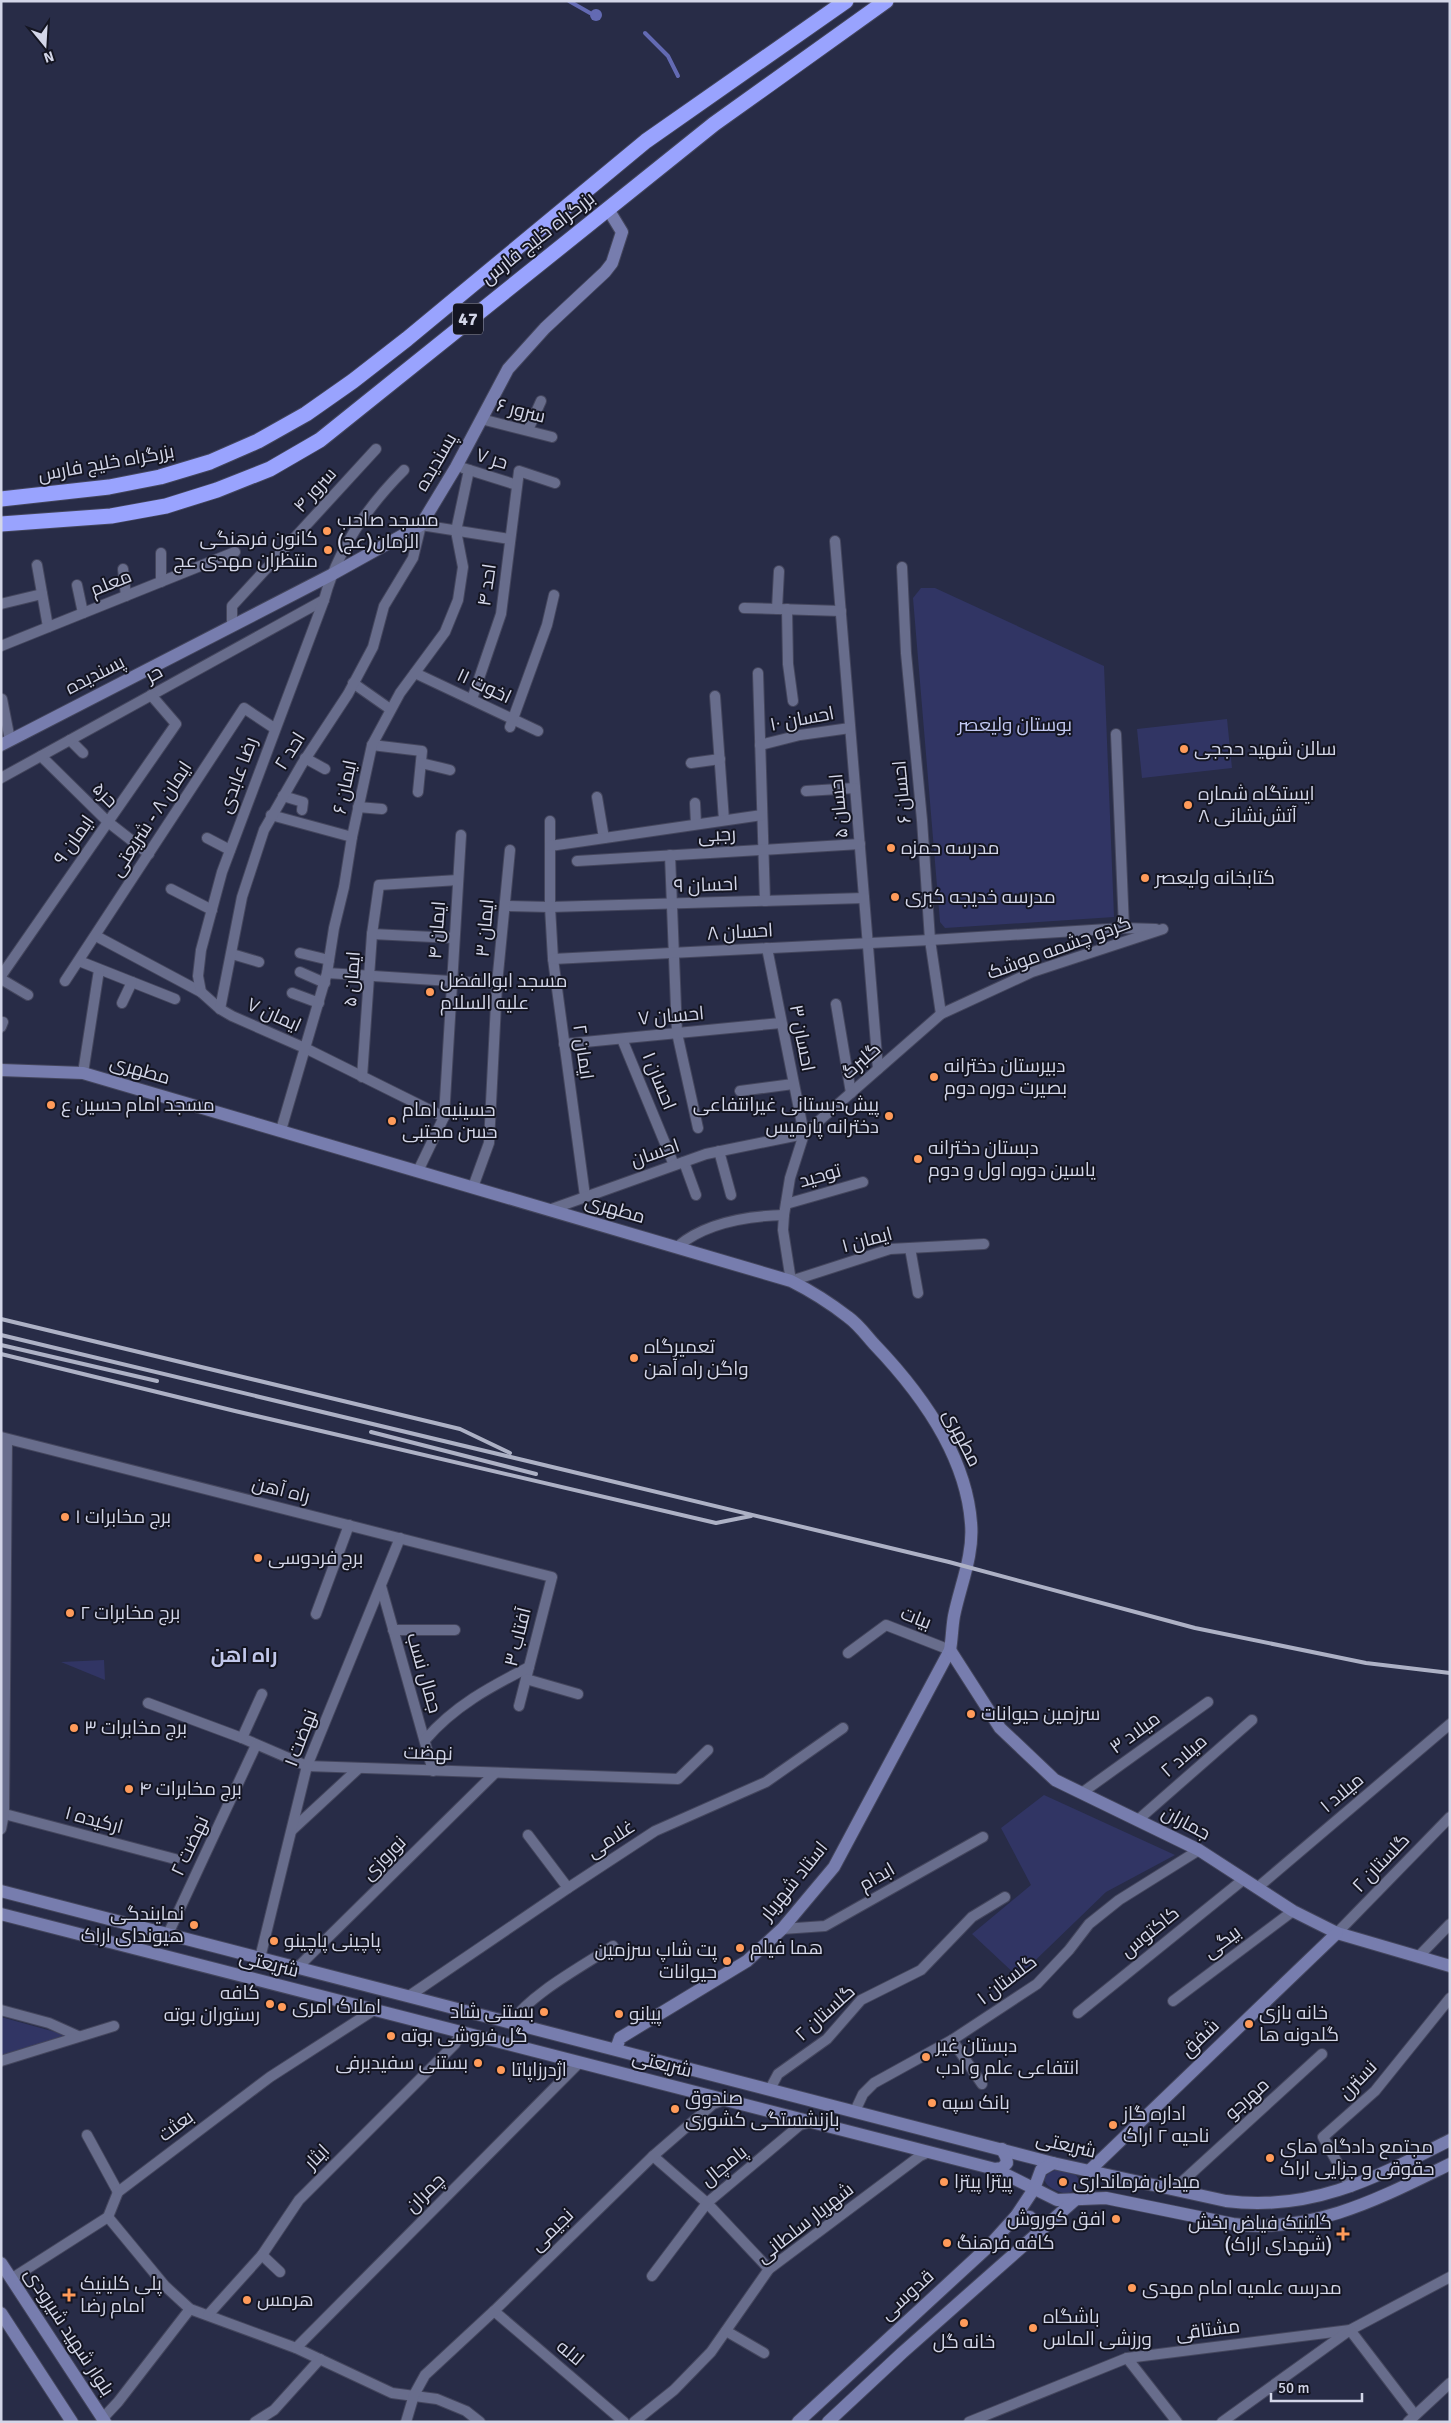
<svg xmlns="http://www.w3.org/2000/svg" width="1451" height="2423" viewBox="0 0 1451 2423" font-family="Signika,Cairo,sans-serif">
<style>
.green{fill:#313564}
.water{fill:#636ab3}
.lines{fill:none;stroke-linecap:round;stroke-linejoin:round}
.stream{stroke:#636ab3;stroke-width:4}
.street-casing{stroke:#44465d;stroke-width:12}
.secondary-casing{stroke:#44465d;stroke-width:14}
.highway-casing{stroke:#44465d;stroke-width:17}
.street{stroke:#686d8c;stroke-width:10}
.secondary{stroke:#777dae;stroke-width:12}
.highway{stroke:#99a3fe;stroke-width:15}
.rail{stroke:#adb1c5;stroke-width:4}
.poi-dot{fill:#ff9b5a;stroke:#141522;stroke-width:2}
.labels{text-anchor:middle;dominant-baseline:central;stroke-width:4;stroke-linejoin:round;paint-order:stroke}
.shield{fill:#141522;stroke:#9a9cad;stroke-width:1}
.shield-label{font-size:18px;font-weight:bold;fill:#d3d6e8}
.street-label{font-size:19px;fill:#d3d6e8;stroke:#141522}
.poi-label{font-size:19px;fill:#d3d6e8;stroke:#141522;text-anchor:start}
.park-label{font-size:19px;fill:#c3c9f2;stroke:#141522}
.neighbourhood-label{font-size:20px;font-weight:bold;fill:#c2c8eb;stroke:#141522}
</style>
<rect width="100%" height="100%" fill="#282c47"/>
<g class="green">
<path d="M921,588H935L1104,666L1114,917L945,928L940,922L913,598Z"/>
<path d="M1227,719L1232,768L1142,778L1137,729Z"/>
<path d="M104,1660L105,1680L61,1662Z"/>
<path d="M1044,1795L1175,1855L1106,1892L1018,1977L972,1934L1031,1885L1001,1828Z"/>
<path d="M1,2017L66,2035L1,2056Z"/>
<path d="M1056,2170L1076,2175L1079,2180L1078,2188L1067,2194C1053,2191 1031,2179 1056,2170Z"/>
</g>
<circle class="water" cx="596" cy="15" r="6"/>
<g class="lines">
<g class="stream">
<path d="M569,1L590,13"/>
<path d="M645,33L668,56L678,76"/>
</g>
<defs>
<g id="street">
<path d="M481,419L552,437"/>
<path d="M528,430L541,401"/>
<path d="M463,468L517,485"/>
<path d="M835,541L878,1069"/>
<path d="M161,553V582"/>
<path d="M37,565L48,627"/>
<path d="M902,567L906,653L922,820L930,940L941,1014"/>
<path d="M123,569L126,596"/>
<path d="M77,585L83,613"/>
<path d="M1,604L42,594"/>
<path d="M744,608L841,611"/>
<path d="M777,609L779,571"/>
<path d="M787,609L788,664L793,701"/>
<path d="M232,626V606L376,449"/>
<path d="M1,646L235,552"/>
<path d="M415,673L538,731"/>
<path d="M758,673L765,901"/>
<path d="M353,683L390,709"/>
<path d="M715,696L724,820"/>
<path d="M2,699L10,740"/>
<path d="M472,699L501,614L519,471L555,483"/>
<path d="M510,727L547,625L554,595"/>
<path d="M1116,734L1124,928"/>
<path d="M70,740L83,753"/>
<path d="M372,745L422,751L418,792"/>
<path d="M760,745L800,735L850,728"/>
<path d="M41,756L108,822L149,854"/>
<path d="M305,758L325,769"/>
<path d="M421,763L450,770"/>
<path d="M691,763L720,759"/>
<path d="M1,778L324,600"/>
<path d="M806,791L855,788"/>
<path d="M283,796L303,802L302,810"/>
<path d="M597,797L604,838"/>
<path d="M695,803L696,824"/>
<path d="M358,807L382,809"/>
<path d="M271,815L352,837"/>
<path d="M550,821V907L553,959L585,1196"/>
<path d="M207,838L230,850"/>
<path d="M550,846L762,815"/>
<path d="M670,855L677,1033L698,1128"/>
<path d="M577,861L860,844"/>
<path d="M171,889L212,910"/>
<path d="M505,906L550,907L864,898"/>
<path d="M372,934L454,938"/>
<path d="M96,936L201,992L220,1009L232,1016L307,1049L444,1117"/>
<path d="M300,953L329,960"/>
<path d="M232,954L259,962"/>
<path d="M553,959L930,940L1124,928L1156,929"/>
<path d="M79,961L175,999"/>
<path d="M300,972L325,983"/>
<path d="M327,973L497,984"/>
<path d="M1,976L176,724L151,695"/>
<path d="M1,979L28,995"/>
<path d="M65,981L244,708L274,728"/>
<path d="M201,992L198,976L201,950L222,872L324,600C337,551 368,506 404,470"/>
<path d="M292,993L319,1003"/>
<path d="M122,1003L132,982"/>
<path d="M836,1004L851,1093"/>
<path d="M220,1009L242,897L264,830L302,764L348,694L373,647L384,606L413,558L421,525L510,539"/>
<path d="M1,1027L3,1022"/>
<path d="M622,1039L674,1165"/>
<path d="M564,1044L781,1023"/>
<path d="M83,1073L99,970"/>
<path d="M362,1077L372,934L379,885L458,880"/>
<path d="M740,1091L793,1084"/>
<path d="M281,1130L327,973L334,928L344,887L352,837L372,745L400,693L445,632L458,600L463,567L456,531L469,470"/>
<path d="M719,1151L731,1195"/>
<path d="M684,1162L696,1195"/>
<path d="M418,1171L444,1117L461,835"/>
<path d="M473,1187L489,1143L497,984L510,850"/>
<path d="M786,1204L863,1182"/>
<path d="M549,1210L706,1154L804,1134L767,948"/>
<path d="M984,1244L890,1249L791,1281L783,1230L784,1215L790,1178L804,1134L941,1014L1032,972L1163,929"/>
<path d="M678,1246C707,1222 747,1216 784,1215"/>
<path d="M910,1248L918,1293"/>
<path d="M1,1437L552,1577L519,1706"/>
<path d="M381,1586L433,1771"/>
<path d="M316,1614L349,1525"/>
<path d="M393,1630H455"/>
<path d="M848,1653L886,1625L950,1650"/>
<path d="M526,1679L578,1694"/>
<path d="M148,1703L242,1738L307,1766L678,1779L708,1750"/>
<path d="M242,1738L262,1694"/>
<path d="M425,1740C454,1706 490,1687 529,1667"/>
<path d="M1083,1792L1208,1702"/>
<path d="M1,1813L175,1859"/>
<path d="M1139,1819L1252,1720"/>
<path d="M1,1829L4,1814L7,1439"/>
<path d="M292,1830L359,1768"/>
<path d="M528,1835L568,1888"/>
<path d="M1257,1888L1450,1724"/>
<path d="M782,1929L825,1926L983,1837"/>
<path d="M1337,1933L1450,1817"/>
<path d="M168,1934L256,1745"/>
<path d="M1419,1956L1450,1924"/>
<path d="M260,1958L307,1766L400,1538"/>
<path d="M297,1968L495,1773"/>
<path d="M409,1996L568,1888L655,1831L766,1782L843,1728"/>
<path d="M1173,2001L1293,1911"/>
<path d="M1,2010L49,2023L78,2036"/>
<path d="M1078,2013L1244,1879"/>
<path d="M511,2023C530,1994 583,1966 613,1946"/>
<path d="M952,2040L982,2084"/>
<path d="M1,2061L114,2026"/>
<path d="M770,2089L778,2074L827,2039L861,2000L921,1970L972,1917L1005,1897"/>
<path d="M855,2111L863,2094L874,2083L952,2040L1037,1984L1069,1950L1089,1924L1119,1900L1199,1850"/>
<path d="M87,2135L118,2192"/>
<path d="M653,2156L707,2203L769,2269"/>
<path d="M1351,2187L1323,2137L1375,2091L1450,1998"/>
<path d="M1173,2190L1322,2054"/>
<path d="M108,2217L165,2286L190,2309L296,2348L392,2393L437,2399L466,2411L480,2422"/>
<path d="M262,2255L280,2272"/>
<path d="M652,2276L707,2203L800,2125L812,2122"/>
<path d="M11,2279L108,2217L118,2192L270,2077L374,2010"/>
<path d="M494,2311L624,2422"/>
<path d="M208,2315L262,2255L299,2200L455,2044L461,2032"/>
<path d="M726,2331L764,2353"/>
<path d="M296,2348L579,2063"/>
<path d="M1127,2358L1177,2422"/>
<path d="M103,2418L118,2402L190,2309"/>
<path d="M255,2422L274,2410L320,2359"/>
<path d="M406,2422L414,2395L425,2375L494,2311L653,2156L713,2104L724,2100"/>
<path d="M634,2422L674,2390L711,2352L769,2269L920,2156L929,2152"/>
<path d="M969,2422L1127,2358L1350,2330L1450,2277"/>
<path d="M1222,2422L1350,2330L1415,2415"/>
<path d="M1408,2422L1450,2383"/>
</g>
<g id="secondary">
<path d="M1,745L331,575L421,525L456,467L508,369L545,328L605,272L612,263L622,232L608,209"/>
<path d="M1,1070L83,1073L791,1281C811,1291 830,1303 848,1317C858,1324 866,1335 874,1344C920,1392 966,1455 971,1523C974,1555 960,1586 954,1616C952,1627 952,1639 950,1650L834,1867L782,1929L747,1961L620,2038L616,2049"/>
<path d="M950,1650L1000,1728L1055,1780L1199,1850L1293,1911L1337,1933L1450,1966"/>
<path d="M1,1891L1053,2163L1226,2201C1312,2212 1375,2178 1450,2140"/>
<path d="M1,1914L995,2169L1057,2200L1106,2198L1233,2224C1313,2234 1380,2198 1450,2164"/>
<path d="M995,2169L1002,2168L1007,2163L1006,2157L1002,2149"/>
<path d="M1090,2170L1337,1933"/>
<path d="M1016,2216L1030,2217L1036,2225L1037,2233"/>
<path d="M1,2263L105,2422"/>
<path d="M1,2313L72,2422"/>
<path d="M798,2422L989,2246L1016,2216L1034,2189L1041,2170L1053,2163"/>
<path d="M828,2422L902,2353L1075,2200"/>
</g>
<g id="highway">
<path d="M1,499L109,487L160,477L210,462L258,441L306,414L353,381L407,339L646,141L846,1"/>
<path d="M1,524L111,516L166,506L217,490L270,469L320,440L714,124L886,1"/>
</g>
</defs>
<use href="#street" class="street-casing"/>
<use href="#secondary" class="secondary-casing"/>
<use href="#highway" class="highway-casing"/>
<use href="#street" class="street"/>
<use href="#secondary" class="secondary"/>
<use href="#highway" class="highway"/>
<g class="rail">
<path d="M1,1319L460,1429L510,1453"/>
<path d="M1,1335L949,1562L1195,1628L1366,1663L1450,1673"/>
<path d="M1,1345L157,1381"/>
<path d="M1,1354L235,1411L716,1523L751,1516"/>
<path d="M371,1432L536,1474"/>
</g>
</g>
<g class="poi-dot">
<circle cx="327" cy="531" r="5"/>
<circle cx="328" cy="550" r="5"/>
<circle cx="1184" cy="749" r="5"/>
<circle cx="1188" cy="805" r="5"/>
<circle cx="891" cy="848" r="5"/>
<circle cx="1145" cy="878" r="5"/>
<circle cx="895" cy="897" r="5"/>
<circle cx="430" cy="992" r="5"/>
<circle cx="934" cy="1077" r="5"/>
<circle cx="51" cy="1105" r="5"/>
<circle cx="889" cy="1116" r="5"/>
<circle cx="392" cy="1121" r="5"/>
<circle cx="918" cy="1159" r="5"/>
<circle cx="634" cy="1358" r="5"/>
<circle cx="65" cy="1517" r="5"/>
<circle cx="258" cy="1558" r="5"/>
<circle cx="70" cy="1613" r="5"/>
<circle cx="971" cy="1714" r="5"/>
<circle cx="74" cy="1728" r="5"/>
<circle cx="129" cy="1789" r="5"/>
<circle cx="194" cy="1925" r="5"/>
<circle cx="274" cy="1941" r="5"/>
<circle cx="740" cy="1948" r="5"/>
<circle cx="727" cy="1961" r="5"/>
<circle cx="270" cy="2004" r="5"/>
<circle cx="282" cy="2007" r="5"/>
<circle cx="544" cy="2012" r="5"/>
<circle cx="619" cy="2014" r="5"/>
<circle cx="1249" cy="2024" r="5"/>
<circle cx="391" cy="2036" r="5"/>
<circle cx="926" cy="2057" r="5"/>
<circle cx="478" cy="2063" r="5"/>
<circle cx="501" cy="2070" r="5"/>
<circle cx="932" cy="2103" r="5"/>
<circle cx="675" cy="2109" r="5"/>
<circle cx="1113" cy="2125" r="5"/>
<circle cx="1270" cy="2158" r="5"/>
<circle cx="944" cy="2182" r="5"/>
<circle cx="1063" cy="2182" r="5"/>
<circle cx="1116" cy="2219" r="5"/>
<path d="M1340.5 2226.5h5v5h5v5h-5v5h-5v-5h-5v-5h5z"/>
<circle cx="947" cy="2243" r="5"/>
<circle cx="1132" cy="2288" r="5"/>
<path d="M66.5 2287.5h5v5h5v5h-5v5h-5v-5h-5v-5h5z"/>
<circle cx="247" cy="2300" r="5"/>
<circle cx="964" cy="2323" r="5"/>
<circle cx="1033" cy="2328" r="5"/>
</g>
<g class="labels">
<rect class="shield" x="453" y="303.5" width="30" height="31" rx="4"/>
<g class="shield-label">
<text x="468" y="319">47</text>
</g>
<g class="street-label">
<text transform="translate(538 238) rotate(-38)">بزرگراه خلیج فارس</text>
<text transform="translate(521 411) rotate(14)">سرور ۶</text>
<text transform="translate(492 459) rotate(17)">حر ۷</text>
<text transform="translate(436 462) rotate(-60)">پسندیده</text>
<text transform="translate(106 463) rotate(-10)">بزرگراه خلیج فارس</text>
<text transform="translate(315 490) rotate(-48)">سرور ۴</text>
<text transform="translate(111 583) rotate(-22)">معلم</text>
<text transform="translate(487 585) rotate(-82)">احد ۴</text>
<text transform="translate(154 674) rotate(-29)">حر</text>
<text transform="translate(95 675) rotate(-27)">پسندیده</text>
<text transform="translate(484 686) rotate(25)">اخوت ۱۱</text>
<text transform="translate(802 719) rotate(-11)">احسان ۱۰</text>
<text transform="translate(290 751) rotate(-58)">احد ۲</text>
<text transform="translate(238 775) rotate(-70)">رضا عابدی</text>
<text transform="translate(345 787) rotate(-78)">ایمان ۶</text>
<text transform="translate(902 792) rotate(-95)">احسان ۶</text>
<text transform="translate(105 795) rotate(45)">حر۵</text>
<text transform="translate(839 806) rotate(-95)">احسان ۵</text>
<text transform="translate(151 819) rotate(-57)">ایمان ۸ - شریعتی</text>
<text transform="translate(717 835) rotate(-3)">رجبی</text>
<text transform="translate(74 840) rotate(-55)">ایمان ۹</text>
<text transform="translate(706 885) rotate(-2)">احسان ۹</text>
<text transform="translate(485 928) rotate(-85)">ایمان ۳</text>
<text transform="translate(437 930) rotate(-86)">ایمان ۴</text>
<text transform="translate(740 932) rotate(-3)">احسان ۸</text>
<text transform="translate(1059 948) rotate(-20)">گردو چشمه موشک</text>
<text transform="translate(352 979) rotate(-86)">ایمان ۵</text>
<text transform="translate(274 1015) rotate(24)">ایمان ۷</text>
<text transform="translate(671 1016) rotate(-5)">احسان ۷</text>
<text transform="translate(802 1038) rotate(79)">احسان ۳</text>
<text transform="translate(583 1052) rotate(82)">ایمان ۲</text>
<text transform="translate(861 1061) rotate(-41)">گلبرگ</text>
<text transform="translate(140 1070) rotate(16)">مطهری</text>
<text transform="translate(659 1081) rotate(68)">احسان ۱</text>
<text transform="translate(655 1153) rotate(-19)">احسان</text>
<text transform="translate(820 1176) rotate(-16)">توحید</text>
<text transform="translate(615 1209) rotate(16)">مطهری</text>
<text transform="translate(867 1240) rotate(-15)">ایمان ۱</text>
<text transform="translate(962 1438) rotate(63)">مطهری</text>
<text transform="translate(281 1490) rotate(14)">راه آهن</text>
<text transform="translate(916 1618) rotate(21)">بیات</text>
<text transform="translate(518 1637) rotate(-76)">آفتاب ۳</text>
<text transform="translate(424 1673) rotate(74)">جمال نسب</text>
<text transform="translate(1135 1733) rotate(-36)">میلاد ۳</text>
<text transform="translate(301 1738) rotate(-69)">نهضت ۱</text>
<text transform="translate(428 1753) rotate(2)">نهضت</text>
<text transform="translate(1184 1756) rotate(-41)">میلاد ۲</text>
<text transform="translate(1342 1793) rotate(-40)">میلاد ۱</text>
<text transform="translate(94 1820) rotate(15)">ارکیده ۱</text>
<text transform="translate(1186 1823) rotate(28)">جماران</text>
<text transform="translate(611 1839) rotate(-33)">غلامی</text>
<text transform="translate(190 1846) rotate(-65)">نهضت ۲</text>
<text transform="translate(384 1858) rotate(-45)">نوروزی</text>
<text transform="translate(1381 1863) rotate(-46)">گلستان ۲</text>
<text transform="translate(877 1877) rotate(-30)">ابدام</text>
<text transform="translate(794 1881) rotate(-51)">استاد شهریار</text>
<text transform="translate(1150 1932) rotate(-39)">کاکتوس</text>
<text transform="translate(1222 1942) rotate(-37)">بیگی</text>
<text transform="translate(269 1964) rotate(14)">شریعتی</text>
<text transform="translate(1007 1980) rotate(-37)">گلستان ۱</text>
<text transform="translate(825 2013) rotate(-42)">گلستان ۲</text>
<text transform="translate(1200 2038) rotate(-44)">شفق</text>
<text transform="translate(662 2064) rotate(14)">شریعتی</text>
<text transform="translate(1358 2080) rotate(-46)">نسترن</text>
<text transform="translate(1247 2099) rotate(-42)">مهرجو</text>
<text transform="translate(176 2126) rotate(-37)">بعثت</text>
<text transform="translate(1066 2145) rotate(13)">شریعتی</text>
<text transform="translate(317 2157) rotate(-45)">ایثار</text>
<text transform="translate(724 2166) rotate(-39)">پامچال</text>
<text transform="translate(425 2193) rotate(-45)">چمران</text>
<text transform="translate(805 2223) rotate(-38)">شهریار سلطانی</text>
<text transform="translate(552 2230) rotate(-44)">نجیمی</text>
<text transform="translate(907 2295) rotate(-42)">قدوسی</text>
<text transform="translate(1208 2330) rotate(-7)">مشتاقی</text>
<text transform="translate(69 2332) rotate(57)">بلوار شهید شیرودی</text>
<text transform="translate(570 2353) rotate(40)">لاله</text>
</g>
<g class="poi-label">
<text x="337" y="520">مسجد صاحب<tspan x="337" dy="22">الزمان(عج)</tspan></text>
<text x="318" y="539" text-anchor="end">کانون فرهنگی<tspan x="318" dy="22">منتظران مهدی عج</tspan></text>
<text x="1194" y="749">سالن شهید حججی</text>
<text x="1198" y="794">ایستگاه شماره<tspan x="1198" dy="22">۸ آتش‌نشانی</tspan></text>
<text x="901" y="848">مدرسه حمزه</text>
<text x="1155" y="878">کتابخانه ولیعصر</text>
<text x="905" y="897">مدرسه خدیجه کبری</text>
<text x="440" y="981">مسجد ابوالفضل<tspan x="440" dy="22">علیه السلام</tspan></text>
<text x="944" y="1066">دبیرستان دخترانه<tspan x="944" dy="22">بصیرت دوره دوم</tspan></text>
<text x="61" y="1105">مسجد امام حسین ع</text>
<text x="879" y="1105" text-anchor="end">پیش‌دبستانی غیرانتفاعی<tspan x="879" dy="22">دخترانه پارمیس</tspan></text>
<text x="402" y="1110">حسینیه امام<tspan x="402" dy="22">حسن مجتبی</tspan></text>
<text x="928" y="1148">دبستان دخترانه<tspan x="928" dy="22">یاسین دوره اول و دوم</tspan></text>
<text x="644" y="1347">تعمیرگاه<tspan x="644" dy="22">واگن راه آهن</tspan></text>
<text x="75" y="1517">برج مخابرات ۱</text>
<text x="268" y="1558">برج فردوسی</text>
<text x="80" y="1613">برج مخابرات ۲</text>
<text x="981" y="1714">سرزمین حیوانات</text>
<text x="84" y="1728">برج مخابرات ۳</text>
<text x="139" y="1789">برج مخابرات ۴</text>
<text x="184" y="1914" text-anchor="end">نمایندگی<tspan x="184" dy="22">هیوندای اراک</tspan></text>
<text x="284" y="1941">پاچینی پاچینو</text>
<text x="750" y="1948">هما فیلم</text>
<text x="717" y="1950" text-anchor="end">پت شاپ سرزمین<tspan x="717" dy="22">حیوانات</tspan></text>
<text x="260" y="1993" text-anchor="end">کافه<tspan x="260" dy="22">رستوران بوته</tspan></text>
<text x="292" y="2007">املاک امری</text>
<text x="534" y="2012" text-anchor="end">بستنی شاد</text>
<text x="1259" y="2013">خانه بازی<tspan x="1259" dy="22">گلدونه ها</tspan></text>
<text x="629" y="2014">پیانو</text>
<text x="401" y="2036">گل فروشی بوته</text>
<text x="936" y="2046">دبستان غیر<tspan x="936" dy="22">انتفاعی علم و ادب</tspan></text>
<text x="468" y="2063" text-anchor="end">بستنی سفیدبرفی</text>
<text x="511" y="2070">اژدرزاپاتا</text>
<text x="685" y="2098">صندوق<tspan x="685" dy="22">بازنشستگی کشوری</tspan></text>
<text x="942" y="2103">بانک سپه</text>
<text x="1123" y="2114">اداره گاز<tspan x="1123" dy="22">ناحیه ۲ اراک</tspan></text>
<text x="1280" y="2147">مجتمع دادگاه های<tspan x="1280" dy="22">حقوقی و جزایی اراک</tspan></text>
<text x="954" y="2182">پیتزا پیتزا</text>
<text x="1073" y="2182">میدان فرمانداری</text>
<text x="1106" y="2219" text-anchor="end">افق کوروش</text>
<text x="1332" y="2223" text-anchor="end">کلینیک فیاض بخش<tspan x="1332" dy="22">(شهدای اراک)</tspan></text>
<text x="957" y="2243">کافه فرهنگ</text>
<text x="80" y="2284">پلی کلینیک<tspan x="80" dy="22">امام رضا</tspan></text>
<text x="1142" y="2288">مدرسه علمیه امام مهدی</text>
<text x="257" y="2300">هرمس</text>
<text x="1043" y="2317">باشگاه<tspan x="1043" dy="22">ورزشی الماس</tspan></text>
<text x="964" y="2342" text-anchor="middle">خانه گل</text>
</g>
<g class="park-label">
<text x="1015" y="725">بوستان ولیعصر</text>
</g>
<g class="neighbourhood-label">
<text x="244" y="1655">راه اهن</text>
</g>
</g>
<rect width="1451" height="2423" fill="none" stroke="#d3d6e8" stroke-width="5"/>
<g transform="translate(45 45) rotate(162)" stroke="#141522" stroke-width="4" paint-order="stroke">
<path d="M0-4L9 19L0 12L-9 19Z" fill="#d3d6e8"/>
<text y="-8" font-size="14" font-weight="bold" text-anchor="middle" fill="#d3d6e8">N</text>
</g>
<path d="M1271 2393v8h91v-8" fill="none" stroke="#d3d6e8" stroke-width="2.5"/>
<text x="1278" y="2393" font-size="15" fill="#d3d6e8" stroke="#141522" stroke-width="4" paint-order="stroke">50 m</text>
</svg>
